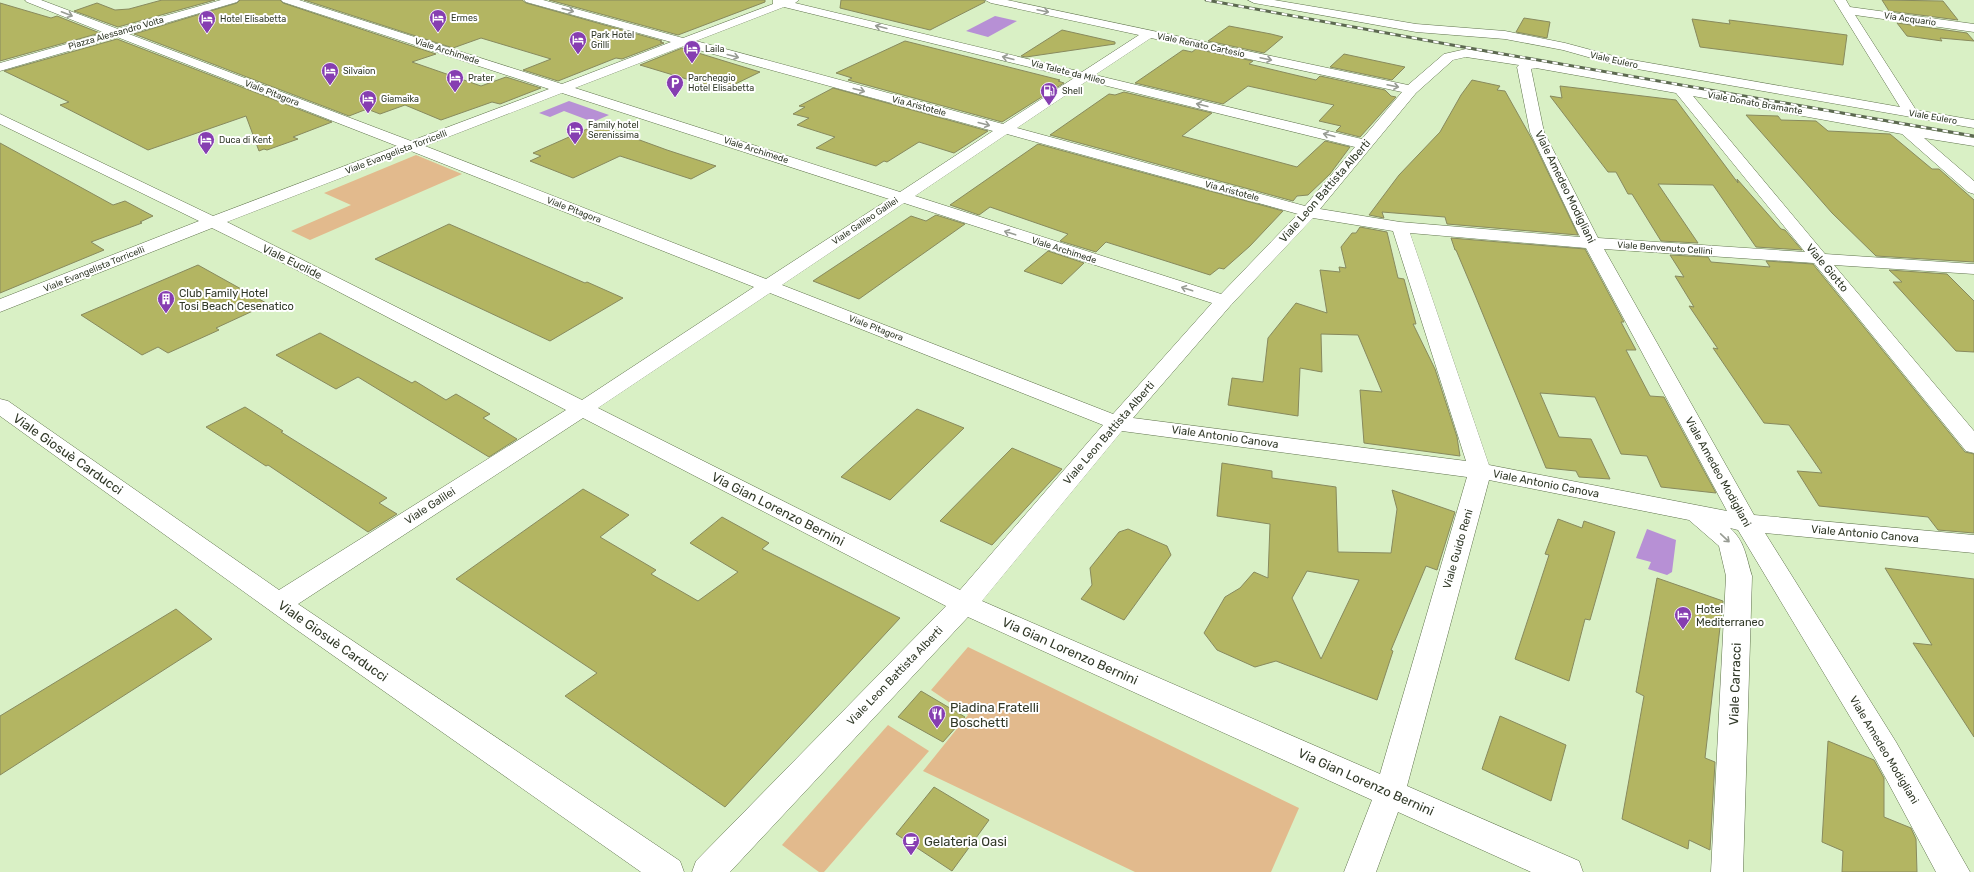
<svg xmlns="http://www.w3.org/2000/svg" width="1974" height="872" viewBox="0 0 1974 872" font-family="Rubik,sans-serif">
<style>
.green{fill:#e2ba8d}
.water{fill:#b790d5}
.building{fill:#b3b562;stroke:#888a5e;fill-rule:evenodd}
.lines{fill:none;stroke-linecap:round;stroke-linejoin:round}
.minor-casing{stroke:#60734d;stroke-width:1}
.minor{fill:#fff;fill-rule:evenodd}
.rail-casing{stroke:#5d6951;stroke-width:3}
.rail{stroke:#fff;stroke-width:2;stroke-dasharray:5.5;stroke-linecap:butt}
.oneway{stroke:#989c94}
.labels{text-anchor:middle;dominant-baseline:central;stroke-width:4;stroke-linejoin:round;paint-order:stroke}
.far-poi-label{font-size:9px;fill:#313928;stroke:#fff;text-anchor:start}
.far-street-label{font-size:9px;fill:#313928;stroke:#fff}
.street-label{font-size:11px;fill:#313928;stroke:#fff}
.poi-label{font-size:11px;fill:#313928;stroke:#fff;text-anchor:start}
.near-street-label{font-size:13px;fill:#313928;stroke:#fff}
.near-poi-label{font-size:13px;fill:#313928;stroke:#fff;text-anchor:start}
</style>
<rect width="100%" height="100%" fill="#d9f0c5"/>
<g class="green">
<path d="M416,155L462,174L310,240L291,231L351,205L324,193Z"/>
<path d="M968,647L1299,808L1271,872H1135L923,771L968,715L931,690Z"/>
<path d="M888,725L929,751L824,872H819L782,845Z"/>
</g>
<g class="water">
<path d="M995,16L1017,21L988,37L966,31Z"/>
<path d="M569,101L609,115L593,122L564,111L550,117L539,113Z"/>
<path d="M1647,529L1676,540L1672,572L1667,575L1648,569L1651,562L1636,558Z"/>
</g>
<g class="building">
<path d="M162,0H215L118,27L74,11L97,3L115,10L129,9Z"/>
<path d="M240,0H280L283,3L436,54L412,62L481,86L506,77L541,88L500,104L492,102L441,120L405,105L380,114L367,109L349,116L134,34L237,3Z"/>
<path d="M304,0H522L526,3L662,41L660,42L664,43L622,59L616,58L558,81L523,70L551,59L481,38L453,48Z"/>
<path d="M549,0H765V2L678,35Z"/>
<path d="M841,0H984L985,2L930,30L840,8Z"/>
<path d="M1882,0L1943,1L1958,20L1889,11Z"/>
<path d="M0,3L51,18L57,16L100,33L0,61Z"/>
<path d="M1524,18L1550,22L1547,38L1516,32Z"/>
<path d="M1692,19L1730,24L1729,20L1847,35L1843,65L1700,47Z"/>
<path d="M1897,23L1967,33L1974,41L1940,38L1942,41L1907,36Z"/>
<path d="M1229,26L1271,34L1283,37L1264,53L1208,41Z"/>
<path d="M1062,30L1115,42V44L1026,57L1021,56Z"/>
<path d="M117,39L332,122L293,137L298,139L267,150L264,149L259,151L246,116L148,150L60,105L69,102L4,71Z"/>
<path d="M905,41L1060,80L1058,81L1064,83L1002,122L848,80L852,78L836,73Z"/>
<path d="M682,48L760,72L723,90L640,65Z"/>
<path d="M1196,49L1253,61L1249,64L1316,80L1320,76L1385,90L1391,96L1396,97L1360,137L1336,131L1341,126L1319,121L1334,105L1248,86L1223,104L1135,83L1183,50L1192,52Z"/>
<path d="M1344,54L1405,67L1392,80L1330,67Z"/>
<path d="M1472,80L1500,86L1497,90L1505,91L1533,141L1578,235L1447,224L1445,217L1382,212L1384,218L1369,215L1399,175L1440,132L1461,95Z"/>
<path d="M1560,86L1676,100L1738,183L1737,179L1781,229L1785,230L1802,250L1756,247L1713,185L1658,184L1698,243L1661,241L1632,194H1628L1616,172H1608L1550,96L1562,98Z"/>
<path d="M833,88L988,131L954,153L919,142L887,162L884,161L876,166L816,148L835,137L797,125L809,118L793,114L805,107L799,106Z"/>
<path d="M1124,92L1212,113L1182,136L1297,167L1325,141L1350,147L1330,174L1308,195L1297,196L1293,201L1050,135L1109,94L1115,95Z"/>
<path d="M1746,115L1778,116L1781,120L1816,121L1828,131L1890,134L1932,169H1939L1974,200V262L1876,256L1832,213Z"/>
<path d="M604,127L667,150L716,166L691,179L620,156L573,178L530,161L541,156L533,153L587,129L595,131Z"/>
<path d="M0,143L113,205L125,201L153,216L140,222L142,223L91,242L104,250L0,293Z"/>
<path d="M1038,144L1283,211L1250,246L1224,269L1219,268L1210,275L1106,242L1096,252L1060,241L1068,234L990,207L979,215L950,205Z"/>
<path d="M936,215L965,224L859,299L813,281L911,216L926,221Z"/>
<path d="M449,224L585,283L587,282L623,298L550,341L375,259Z"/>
<path d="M1360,227L1387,232L1398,278L1404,279L1416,324H1413L1435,369L1457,437L1460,456L1364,443L1360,390L1382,392L1358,335L1321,334L1322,372L1300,368L1298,416L1228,405L1232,378L1263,382L1268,338L1296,303L1327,313L1320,270L1340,272L1339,267L1346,268L1341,247L1352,233H1356Z"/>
<path d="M1451,238L1585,249L1624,322H1621L1636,350H1626L1650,396L1664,397L1716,493L1661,487L1647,456L1621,454L1595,397L1540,393L1559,437L1591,439L1610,479L1579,477L1576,471L1546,468L1475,295L1456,250H1455Z"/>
<path d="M1048,251L1084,263L1062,284L1024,271Z"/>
<path d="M1670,255L1708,257L1711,262L1770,267L1766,261L1813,264L1965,452L1974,454V533L1938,530L1928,517L1819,506L1797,471L1822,473L1789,425L1764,423L1713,348L1718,349L1689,306L1694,307L1675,276L1684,277Z"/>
<path d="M198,265L268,304L216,328L219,330L168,353L158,347L142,355L81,315Z"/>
<path d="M1889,270L1947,274L1974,301V352L1956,351L1893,282H1902Z"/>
<path d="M320,333L412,383L415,381L446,400L456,394L490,414L483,418L517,439L489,457L358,377L336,389L276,355Z"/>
<path d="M245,407L283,431L281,432L387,498L379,503L397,514L368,532L268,465L266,466L206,427Z"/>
<path d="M917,409L964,428L890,500L841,477Z"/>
<path d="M1012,448L1062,469L992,545L940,521Z"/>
<path d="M1222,463L1272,471V478L1336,487L1338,552L1391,553L1397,509L1392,490L1455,512L1437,570L1426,566L1391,650L1393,651L1377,700L1276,661L1255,667L1217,650L1204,633L1225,597L1240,588L1254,572L1268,578L1270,524L1217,516ZM1307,571L1359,580L1321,659L1292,598Z"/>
<path d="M583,489L629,515L600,537L656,570L651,574L698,601L738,572L690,543L722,517L769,543L762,549L900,618L725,807L565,696L597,673L456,579Z"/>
<path d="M1558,519L1582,528L1584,521L1615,532L1590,620L1585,619L1569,681L1515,659L1549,555L1545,554Z"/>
<path d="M1128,529L1167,546L1171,555L1124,620L1081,599L1092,585L1090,568L1119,532Z"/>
<path d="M1885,568L1974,579V737L1913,643L1932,645Z"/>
<path d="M1657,578L1723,601L1705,758L1715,762L1710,850L1689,840L1688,849L1622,819L1644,696L1636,692Z"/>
<path d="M176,609L212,639L0,775V716Z"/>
<path d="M921,691L965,717L943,742L898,717Z"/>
<path d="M1500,716L1566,745L1551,801L1482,769Z"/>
<path d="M1828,741L1874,760L1884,778V817L1911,828L1916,839L1917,872H1842L1843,851L1822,842Z"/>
<path d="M934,787L989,820L952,871L896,834Z"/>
</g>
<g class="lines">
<defs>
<g id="minor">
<path d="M25,0H41L118,29L221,0H239L237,2L129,34L411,141L549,89L283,2L281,0H299L562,84L671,42L526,2L524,0H543L683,38L773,4V0H799L795,3L1082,72L1139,35L991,3L985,0H1007L1408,85L1444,54L1466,49L1680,85L1974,138V146L1924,138L1974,181V194L1968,192L1902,134L1693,96L1825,254L1974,264V274L1834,265L1974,431V453L1966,451L1814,263L1604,249L1754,515L1974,535V553L1765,533L1896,742L1970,872H1936L1876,760L1738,530L1730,528C1745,541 1746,557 1752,576L1743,872H1711L1726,576L1719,546L1689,520L1489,480L1407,786L1579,861L1583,872H1531L1398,812L1376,872H1344L1372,800L968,617L730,872H692L696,861L946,606L583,418L298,604L680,861L684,872H641L297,630L0,416V399L8,401L279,590L566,410L295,269L212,228L0,312V299L199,221L0,124V114L213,216L397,146L117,37L0,71V63L105,33L27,2ZM784,7L1074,78L1003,124L696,41ZM1151,38L1402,92L1362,139L1095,75ZM684,46L993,131L900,192L575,88ZM1466,57L1519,65L1517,67L1530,132L1580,237L1400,222L1320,209L1416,93L1453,60ZM1536,68L1676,93L1805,252L1598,238L1544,132L1531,69ZM1087,81L1355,147L1305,206L1017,128ZM562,93L889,199L766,279L425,146ZM1007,134L1298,214L1221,294L915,196ZM411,151L754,287L582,400L227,222ZM904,203L1212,303L1113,414L782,285ZM1313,218L1393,231L1466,461L1133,418L1231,305ZM1410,233L1586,248L1727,511L1489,465ZM770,293L1103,425L960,590L598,408ZM1122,431L1467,477L1380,774L982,601Z"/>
<path d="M1248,0H1274L1416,24L1505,31L1565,43L1621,58L1900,107L1834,0H1846L1850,7L1974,24V32L1855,15L1916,110L1974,120V128L1620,66L1563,50L1505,39L1416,32L1254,3Z"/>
</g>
</defs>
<use href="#minor" class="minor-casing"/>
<use href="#minor" class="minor"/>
<defs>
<path id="rail" d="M1206,0L1452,45L1974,136"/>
</defs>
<use href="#rail" class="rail-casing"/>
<use href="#rail" class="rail"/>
</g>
<defs><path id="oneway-shaft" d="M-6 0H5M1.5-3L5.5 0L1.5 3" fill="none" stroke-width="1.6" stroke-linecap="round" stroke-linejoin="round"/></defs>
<g class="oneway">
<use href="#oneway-shaft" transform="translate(568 10) rotate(15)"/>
<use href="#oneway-shaft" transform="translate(1043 11) rotate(12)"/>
<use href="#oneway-shaft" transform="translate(67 14) rotate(21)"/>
<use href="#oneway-shaft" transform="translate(881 27) rotate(-166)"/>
<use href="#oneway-shaft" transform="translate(733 56) rotate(15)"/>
<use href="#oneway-shaft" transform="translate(1008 58) rotate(-166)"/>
<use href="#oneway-shaft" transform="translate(1266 59) rotate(12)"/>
<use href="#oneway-shaft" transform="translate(1393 86) rotate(12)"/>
<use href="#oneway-shaft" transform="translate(859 90) rotate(15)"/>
<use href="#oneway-shaft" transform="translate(1202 105) rotate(-166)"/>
<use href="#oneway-shaft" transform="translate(984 124) rotate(15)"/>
<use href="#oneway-shaft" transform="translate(1329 135) rotate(-166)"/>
<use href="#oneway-shaft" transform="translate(1010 233) rotate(-162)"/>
<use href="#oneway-shaft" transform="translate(1187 289) rotate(-162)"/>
<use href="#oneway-shaft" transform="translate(1725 538) rotate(43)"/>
</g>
<defs>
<symbol id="hotel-pin" viewBox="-11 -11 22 30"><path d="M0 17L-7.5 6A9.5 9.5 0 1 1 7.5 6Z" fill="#863eb1" stroke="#fff"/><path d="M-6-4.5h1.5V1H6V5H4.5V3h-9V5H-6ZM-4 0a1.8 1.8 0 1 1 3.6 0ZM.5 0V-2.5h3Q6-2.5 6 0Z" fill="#fff"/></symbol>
<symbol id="parking-pin" viewBox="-11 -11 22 30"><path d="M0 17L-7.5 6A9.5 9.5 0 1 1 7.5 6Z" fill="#863eb1" stroke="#fff"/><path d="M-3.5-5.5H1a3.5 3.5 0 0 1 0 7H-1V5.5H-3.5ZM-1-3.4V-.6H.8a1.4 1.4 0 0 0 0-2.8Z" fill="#fff"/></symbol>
<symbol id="fuel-pin" viewBox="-11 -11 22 30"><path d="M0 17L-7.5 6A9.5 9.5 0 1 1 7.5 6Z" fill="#863eb1" stroke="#fff"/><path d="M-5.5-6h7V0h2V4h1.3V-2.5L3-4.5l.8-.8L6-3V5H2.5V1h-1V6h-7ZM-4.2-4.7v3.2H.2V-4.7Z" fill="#fff"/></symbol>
<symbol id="building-pin" viewBox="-11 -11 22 30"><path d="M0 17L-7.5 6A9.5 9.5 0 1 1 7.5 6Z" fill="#863eb1" stroke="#fff"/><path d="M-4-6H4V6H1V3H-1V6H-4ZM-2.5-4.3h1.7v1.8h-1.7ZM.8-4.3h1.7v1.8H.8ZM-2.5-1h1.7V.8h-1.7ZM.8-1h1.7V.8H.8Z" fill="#fff"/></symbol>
<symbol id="restaurant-pin" viewBox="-11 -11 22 30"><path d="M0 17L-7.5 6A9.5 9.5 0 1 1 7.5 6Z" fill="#863eb1" stroke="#fff"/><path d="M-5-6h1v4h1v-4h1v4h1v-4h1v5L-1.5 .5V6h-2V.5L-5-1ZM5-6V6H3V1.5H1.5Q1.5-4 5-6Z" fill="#fff"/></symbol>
<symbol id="cafe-pin" viewBox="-11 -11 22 30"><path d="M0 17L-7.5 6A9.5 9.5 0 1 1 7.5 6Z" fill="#863eb1" stroke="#fff"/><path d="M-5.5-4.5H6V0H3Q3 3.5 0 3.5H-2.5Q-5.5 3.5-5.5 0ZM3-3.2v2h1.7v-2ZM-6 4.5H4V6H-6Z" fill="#fff"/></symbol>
</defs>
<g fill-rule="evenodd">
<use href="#hotel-pin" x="428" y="8" width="20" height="27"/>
<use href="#hotel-pin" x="197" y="9" width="20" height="27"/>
<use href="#hotel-pin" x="568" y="30" width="20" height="27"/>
<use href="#hotel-pin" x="682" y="39" width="20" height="27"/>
<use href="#hotel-pin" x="320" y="61" width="20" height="27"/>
<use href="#hotel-pin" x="445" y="68" width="20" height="27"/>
<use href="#parking-pin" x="665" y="73" width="20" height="27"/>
<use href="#fuel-pin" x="1039" y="81" width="20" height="27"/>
<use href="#hotel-pin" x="358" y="89" width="20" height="27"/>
<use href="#hotel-pin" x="565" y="120" width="20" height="27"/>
<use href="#hotel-pin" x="196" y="130" width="20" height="27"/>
<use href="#building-pin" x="156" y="289" width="20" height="27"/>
<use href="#hotel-pin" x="1673" y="605" width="20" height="27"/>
<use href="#restaurant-pin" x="927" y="704" width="20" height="27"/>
<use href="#cafe-pin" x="901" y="831" width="20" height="27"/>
</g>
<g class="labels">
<g class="far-poi-label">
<text x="451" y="18">Ermes</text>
<text x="220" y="19">Hotel Elisabetta</text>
<text x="591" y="35">Park Hotel<tspan x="591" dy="10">Grilli</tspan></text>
<text x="705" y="49">Laila</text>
<text x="343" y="71">Silvaion</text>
<text x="468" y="78">Prater</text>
<text x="688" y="78">Parcheggio<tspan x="688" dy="10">Hotel Elisabetta</tspan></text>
<text x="1062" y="91">Shell</text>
<text x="381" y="99">Giamaika</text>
<text x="588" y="125">Family hotel<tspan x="588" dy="10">Serenissima</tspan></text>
<text x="219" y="140">Duca di Kent</text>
</g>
<g class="far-street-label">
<text transform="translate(1910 19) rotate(8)">Via Acquario</text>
<text transform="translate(116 33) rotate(-16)">Piazza Alessandro Volta</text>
<text transform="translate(1201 45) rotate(12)">Viale Renato Cartesio</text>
<text transform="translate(447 51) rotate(18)">Viale Archimede</text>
<text transform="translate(1614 60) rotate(13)">Viale Eulero</text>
<text transform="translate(1068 72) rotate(14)">Via Talete da Mileo</text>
<text transform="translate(272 93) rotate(21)">Viale Pitagora</text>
<text transform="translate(1755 103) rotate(10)">Viale Donato Bramante</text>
<text transform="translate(919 106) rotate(15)">Via Aristotele</text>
<text transform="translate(1933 117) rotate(10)">Viale Eulero</text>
<text transform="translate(756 150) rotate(18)">Viale Archimede</text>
<text transform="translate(396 152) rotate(-21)">Viale Evangelista Torricelli</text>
<text transform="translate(1232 191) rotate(15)">Via Aristotele</text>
<text transform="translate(574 210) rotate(21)">Viale Pitagora</text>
<text transform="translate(865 221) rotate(-34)">Viale Galileo Galilei</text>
<text transform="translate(1665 248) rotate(4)">Viale Benvenuto Cellini</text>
<text transform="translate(1064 250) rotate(18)">Viale Archimede</text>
<text transform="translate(94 269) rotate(-22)">Viale Evangelista Torricelli</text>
<text transform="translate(876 328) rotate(21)">Viale Pitagora</text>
</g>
<g class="street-label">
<text transform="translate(1565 187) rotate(64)">Viale Amedeo Modigliani</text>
<text transform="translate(1325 191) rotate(-49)">Viale Leon Battista Alberti</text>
<text transform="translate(292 262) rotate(26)">Viale Euclide</text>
<text transform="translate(1827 268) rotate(50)">Viale Giotto</text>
<text transform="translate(1109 433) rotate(-49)">Viale Leon Battista Alberti</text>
<text transform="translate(1225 437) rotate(8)">Viale Antonio Canova</text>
<text transform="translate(1718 472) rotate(61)">Viale Amedeo Modigliani</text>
<text transform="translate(1546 484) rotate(11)">Viale Antonio Canova</text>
<text transform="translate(430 506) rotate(-33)">Viale Galilei</text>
<text transform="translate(1865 534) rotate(5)">Viale Antonio Canova</text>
<text transform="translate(1458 549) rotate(-74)">Viale Guido Reni</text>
<text transform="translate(895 676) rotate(-46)">Viale Leon Battista Alberti</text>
<text transform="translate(1884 750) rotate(59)">Viale Amedeo Modigliani</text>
</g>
<g class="poi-label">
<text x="179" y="293">Club Family Hotel<tspan x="179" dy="13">Tosi Beach Cesenatico</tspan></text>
<text x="1696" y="609">Hotel<tspan x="1696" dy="13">Mediterraneo</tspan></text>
</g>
<g class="near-street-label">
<text transform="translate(68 454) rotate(35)">Viale Giosuè Carducci</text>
<text transform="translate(778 509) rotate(27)">Via Gian Lorenzo Bernini</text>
<text transform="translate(333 641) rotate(35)">Viale Giosuè Carducci</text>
<text transform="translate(1070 651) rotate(24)">Via Gian Lorenzo Bernini</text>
<text transform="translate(1735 684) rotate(-88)">Viale Carracci</text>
<text transform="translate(1366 782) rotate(24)">Via Gian Lorenzo Bernini</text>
</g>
<g class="near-poi-label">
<text x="950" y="707">Piadina Fratelli<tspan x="950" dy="15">Boschetti</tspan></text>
<text x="924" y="841">Gelateria Oasi</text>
</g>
</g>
</svg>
